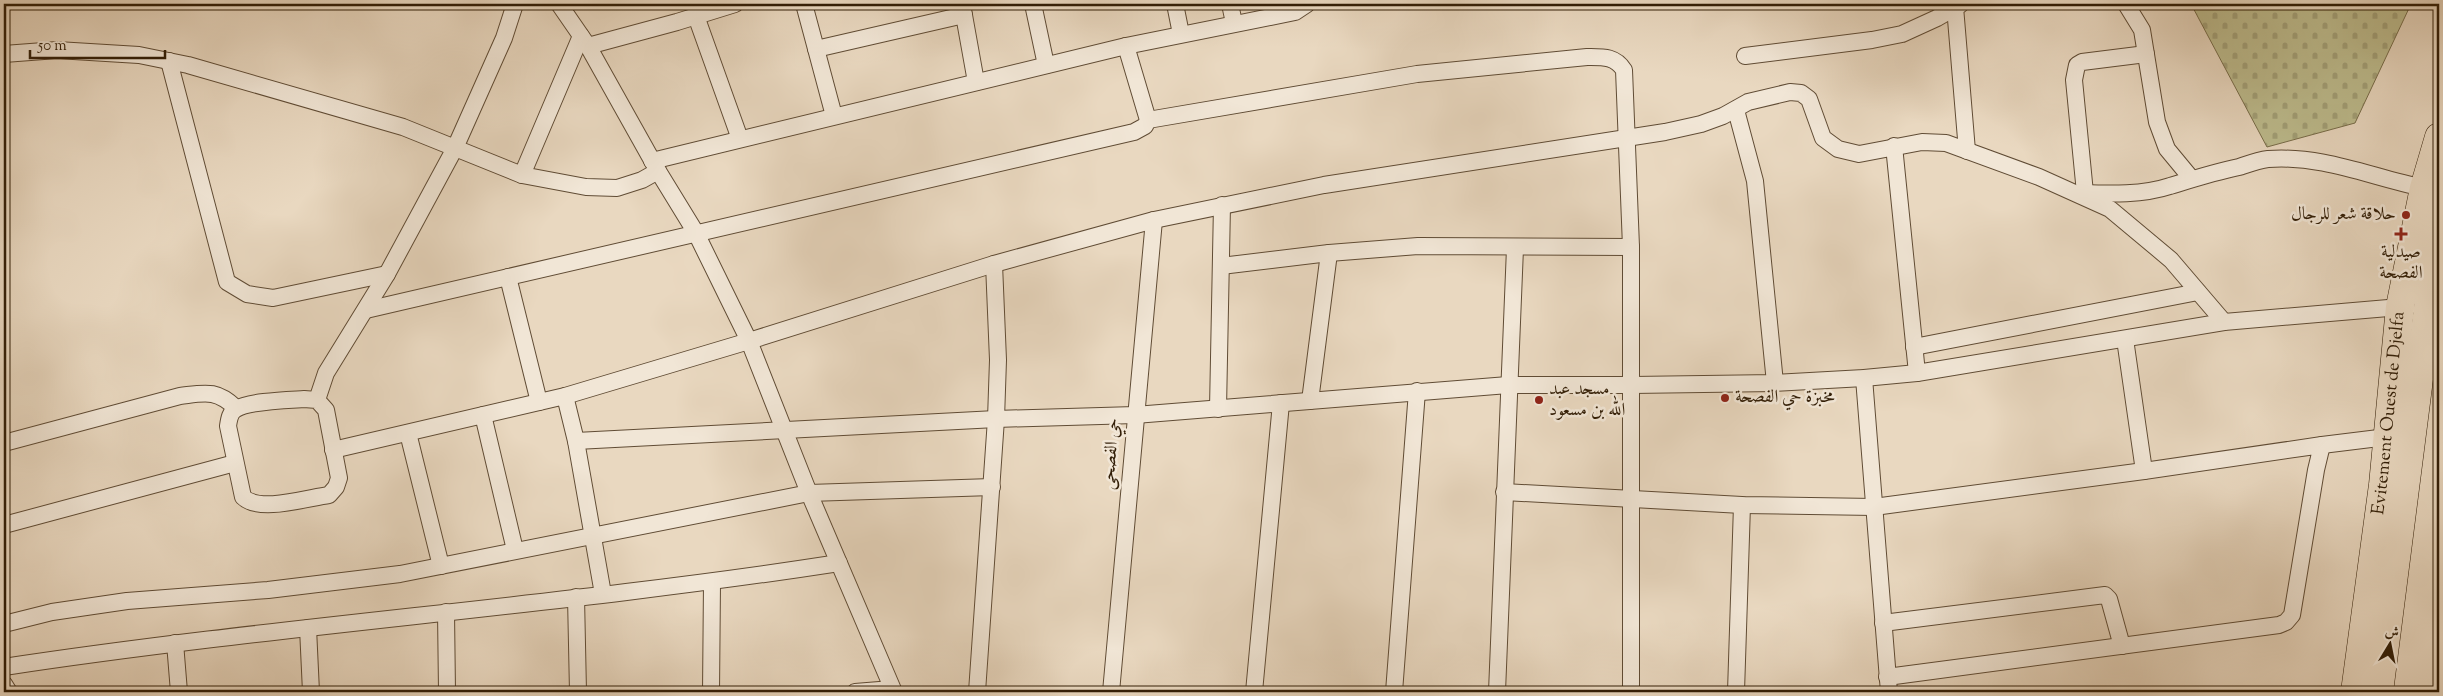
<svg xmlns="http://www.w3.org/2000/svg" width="2443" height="696" viewBox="0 0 2443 696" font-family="'Sorts Mill Goudy',Amiri,serif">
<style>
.cemetery{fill:url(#cemetery-stones);stroke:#786d4a}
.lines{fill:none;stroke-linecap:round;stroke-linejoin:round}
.minor-casing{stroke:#604c35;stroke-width:18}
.trunk-casing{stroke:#321e07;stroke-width:29}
.minor{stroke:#f1e6d6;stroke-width:16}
.trunk{stroke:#e9d8c0;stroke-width:28}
.poi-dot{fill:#8f2418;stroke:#f1e6d6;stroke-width:2}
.labels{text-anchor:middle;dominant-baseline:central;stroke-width:5;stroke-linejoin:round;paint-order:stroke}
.poi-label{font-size:18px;fill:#321e07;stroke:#f1e6d6;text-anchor:start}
.street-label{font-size:18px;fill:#321e07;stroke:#f1e6d6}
</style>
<defs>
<pattern id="cemetery-stones" width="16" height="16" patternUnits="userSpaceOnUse" patternTransform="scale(1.25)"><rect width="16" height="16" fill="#bdbc8e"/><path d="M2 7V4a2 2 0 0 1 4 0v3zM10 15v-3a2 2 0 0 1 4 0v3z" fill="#a3a179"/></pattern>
</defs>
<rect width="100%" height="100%" fill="#e9d8c0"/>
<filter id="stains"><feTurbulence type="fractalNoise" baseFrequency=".004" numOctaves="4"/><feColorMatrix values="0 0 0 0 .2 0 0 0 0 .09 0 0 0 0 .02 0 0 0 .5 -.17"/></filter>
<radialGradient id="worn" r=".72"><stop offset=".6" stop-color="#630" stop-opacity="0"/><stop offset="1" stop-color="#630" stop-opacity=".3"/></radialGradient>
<path class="cemetery" d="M2191,4H2411L2355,123L2267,147Z"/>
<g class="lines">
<defs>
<g id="minor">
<path d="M559,4L588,46L658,171L696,233L749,341L809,493L894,692"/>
<path d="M804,4L834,116"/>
<path d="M962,4L976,82"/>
<path d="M1033,4L1046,65"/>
<path d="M1175,4L1181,34"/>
<path d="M1230,4L1234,23"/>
<path d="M2126,4L2142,30L2157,122L2167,149L2191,178"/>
<path d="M1955,7L1967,151"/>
<path d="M696,16L740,139"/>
<path d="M588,46L677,22L735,4"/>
<path d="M816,49L964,15"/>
<path d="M4,54L57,50L139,55L188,65L403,127L522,175L586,187L617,188L642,180L658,171"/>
<path d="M1745,56L1872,40L1902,34L1937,18L1961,4"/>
<path d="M169,61L227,282L247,294L273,298L387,274"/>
<path d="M1736,110L1755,181L1775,383"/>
<path d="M1148,120L1417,74L1587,57C1603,57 1615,56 1624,70L1631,247V692"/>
<path d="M1894,146L1917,373"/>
<path d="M652,161L1126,46L1295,12L1307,4"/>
<path d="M522,175L581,36"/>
<path d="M2083,193C2110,194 2143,195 2170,186C2193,179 2215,172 2239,167C2248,164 2259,160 2268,159C2325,155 2370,177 2424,188"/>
<path d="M2085,193L2074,80L2077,65L2082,62L2146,54"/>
<path d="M1221,266L1329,253L1418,246L1631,247"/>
<path d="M508,277L539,402"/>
<path d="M366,310L1134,132L1145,126L1148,120L1126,46"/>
<path d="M2125,339L2144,471"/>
<path d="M1914,347L2198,292"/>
<path d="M1864,378L1889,692"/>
<path d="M565,396L576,441L603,594"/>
<path d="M304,399L317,400L326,410L339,478L336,487L329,495C307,498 259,513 243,497L228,426C229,419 230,412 236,409C249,401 288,400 304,399Z"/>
<path d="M317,400L326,373L387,274L455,148L504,38L515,4"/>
<path d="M1310,401L1329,253"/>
<path d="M1218,409L1222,205"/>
<path d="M483,415L515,550"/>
<path d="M408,433L441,566"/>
<path d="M576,441L996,419L1135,415L1508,385H1632L1775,383L1864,378L1917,373L2224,322L2400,307L2407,308"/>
<path d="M4,443L180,396C205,393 216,389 236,408"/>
<path d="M2322,445L2387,437"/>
<path d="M333,450L565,396L749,341L994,264L1154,220L1324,185L1665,132L1701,124L1723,116L1748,102L1790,92L1801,93L1809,99L1823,138L1838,149L1859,154L1922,142L1946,143L2039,177L2110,209L2171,260L2224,322"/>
<path d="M1504,492L1742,505L1874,507L2144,471L2322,445L2316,470L2292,615L2286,622L2279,625L1887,677"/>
<path d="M4,525L235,463"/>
<path d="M576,597L578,692"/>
<path d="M446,612L447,692"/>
<path d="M1883,623L2105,595L2109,599L2122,646"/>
<path d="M4,624L52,612L127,601L268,590L400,574L809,493L992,487"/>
<path d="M308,628L311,692"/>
<path d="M175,643L179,692"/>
<path d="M4,667C281,625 561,606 839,563"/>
<path d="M4,684L9,692"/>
<path d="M711,692L712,583"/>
<path d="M855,692L892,689"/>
<path d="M977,692L996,419L998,360L994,264"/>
<path d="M1111,692L1154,220"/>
<path d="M1254,692L1281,403"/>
<path d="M1394,692L1417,391"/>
<path d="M1497,692L1515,248"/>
<path d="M1736,692L1742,505"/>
</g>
<g id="trunk">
<path id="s1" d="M2355,692L2383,485L2400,307L2424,188L2439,137"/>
<path d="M2379,692L2439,222"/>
</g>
</defs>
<use href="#minor" class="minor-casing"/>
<use href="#trunk" class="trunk-casing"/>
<use href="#minor" class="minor"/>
<use href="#trunk" class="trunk"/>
</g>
<g class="poi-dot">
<circle cx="2406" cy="215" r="5"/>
<path d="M2398.5 226.5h5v5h5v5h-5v5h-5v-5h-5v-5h5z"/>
<circle cx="1725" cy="398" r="5"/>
<circle cx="1539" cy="400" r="5"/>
</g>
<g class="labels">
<g class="poi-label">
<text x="2396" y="215" text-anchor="end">حلاقة شعر للرجال</text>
<text x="2401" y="253" text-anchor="middle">صيدلية<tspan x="2401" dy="21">الفصحة</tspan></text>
<text x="1549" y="390">مسجد عبد<tspan x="1549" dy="21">الله بن مسعود</tspan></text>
<text x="1735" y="398">مخبزة حي الفصحة</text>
</g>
<g class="street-label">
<text stroke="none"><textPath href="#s1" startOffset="281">Evitement Ouest de Djelfa</textPath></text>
<text transform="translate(1112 454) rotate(-85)">حي الفصحى</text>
</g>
</g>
<rect width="2443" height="696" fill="none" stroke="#e9d8c0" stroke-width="20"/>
<rect x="5" y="5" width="2433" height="686" fill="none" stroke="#321e07" stroke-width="2.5"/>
<rect x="10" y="10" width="2423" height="676" fill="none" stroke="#321e07"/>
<g transform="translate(2390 644) rotate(10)" stroke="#f1e6d6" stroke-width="4" paint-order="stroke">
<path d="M0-4L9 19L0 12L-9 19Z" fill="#321e07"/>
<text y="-8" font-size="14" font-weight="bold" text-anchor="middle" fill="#321e07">ش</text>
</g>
<path d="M30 50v8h135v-8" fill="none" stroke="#321e07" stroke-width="2.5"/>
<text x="38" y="50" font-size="15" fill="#321e07" stroke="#f1e6d6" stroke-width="4" paint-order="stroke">50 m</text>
<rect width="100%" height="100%" filter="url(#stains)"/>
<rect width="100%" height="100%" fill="url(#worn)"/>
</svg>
